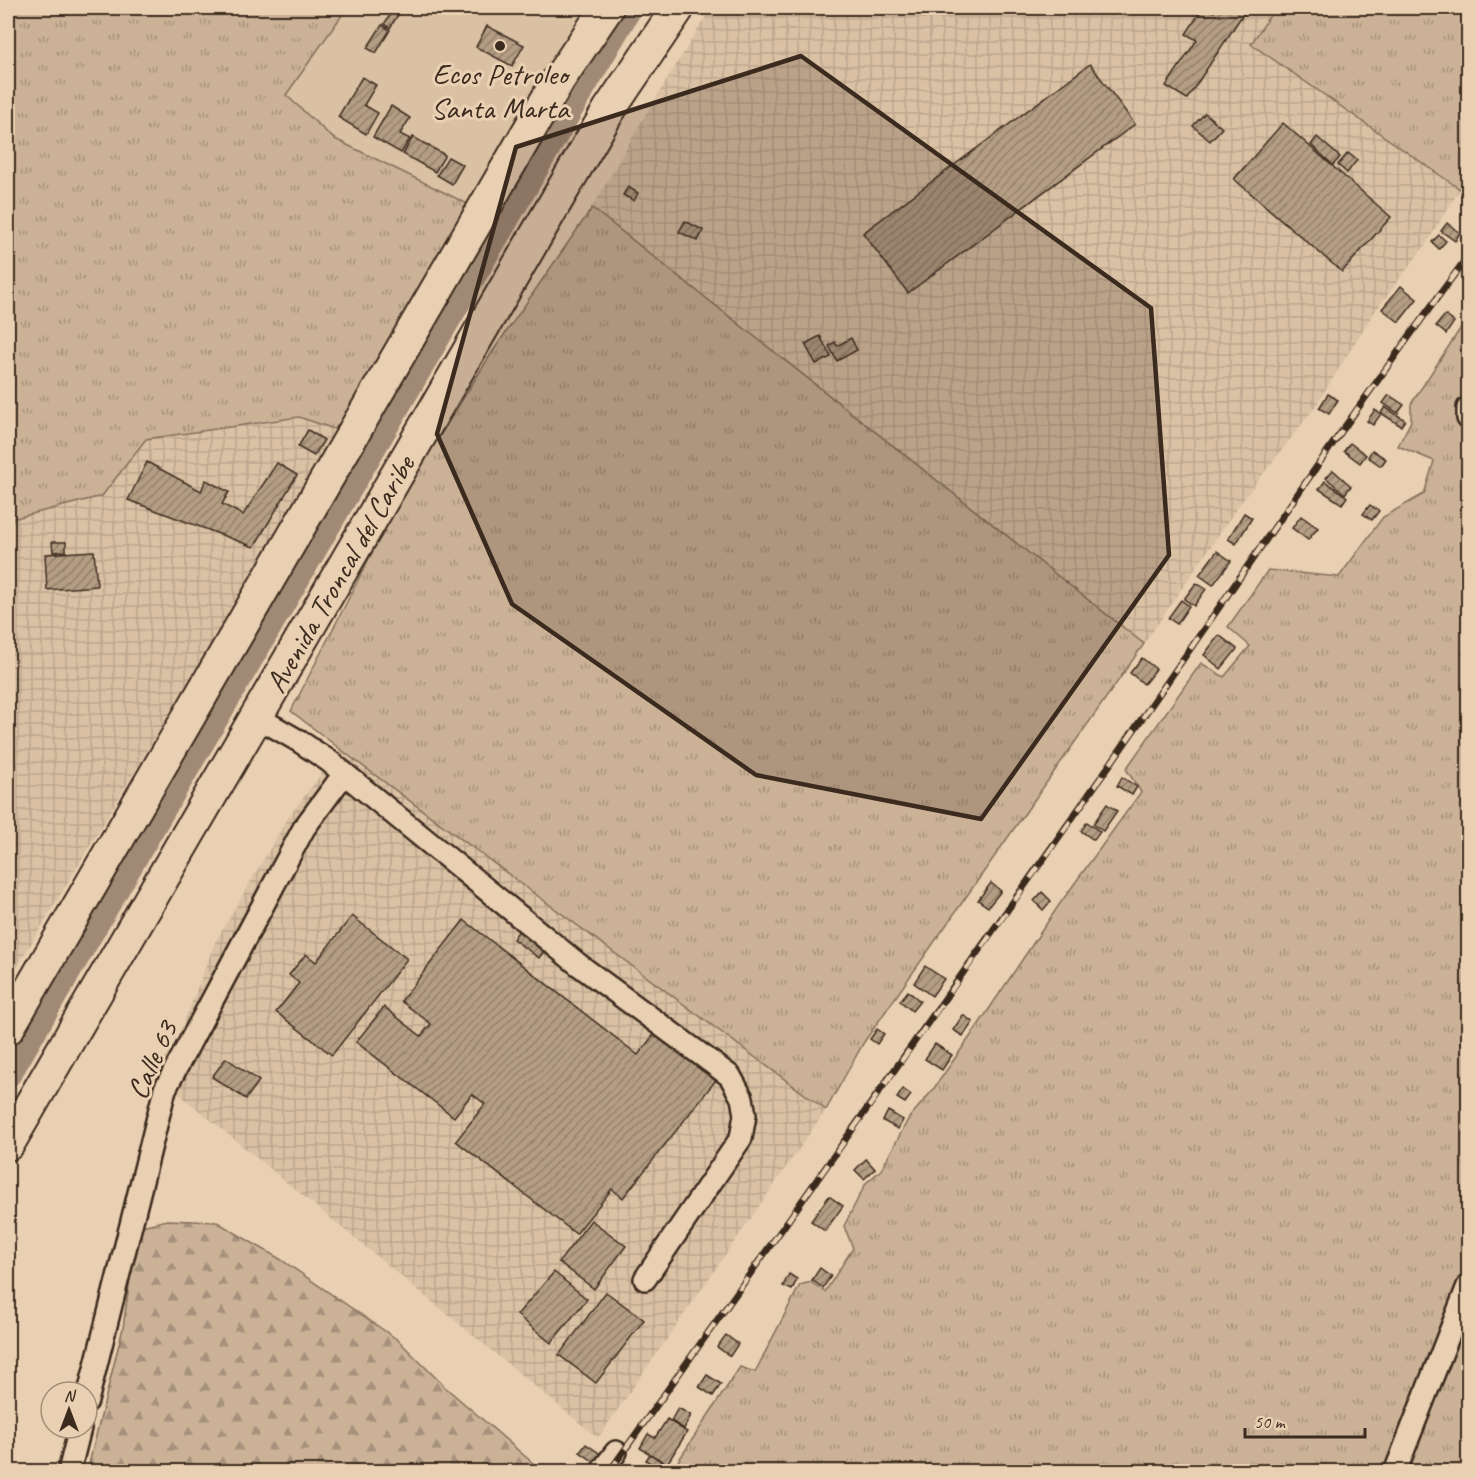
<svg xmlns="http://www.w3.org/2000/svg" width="1476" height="1479" viewBox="0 0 1476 1479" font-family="Caveat,sans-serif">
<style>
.built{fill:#dac1a4}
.industrial{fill:url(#industrial-grid)}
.grass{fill:url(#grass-tufts);stroke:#836e5a;stroke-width:1.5}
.forest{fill:url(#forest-firs);stroke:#836e5a;stroke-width:1.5}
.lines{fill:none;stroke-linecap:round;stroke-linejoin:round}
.river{stroke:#a18a74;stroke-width:28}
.building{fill:url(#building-hatch);stroke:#3b2a1e;stroke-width:1.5}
.minor-casing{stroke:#3b2a1e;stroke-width:26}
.highway-casing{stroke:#3b2a1e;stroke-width:36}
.minor{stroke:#ead0b2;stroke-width:21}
.highway{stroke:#ead0b2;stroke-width:32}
.rail-casing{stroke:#3b2a1e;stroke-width:7}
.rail{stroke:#ead0b2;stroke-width:4.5;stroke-dasharray:14;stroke-linecap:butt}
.marked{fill:#3b2a1e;fill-opacity:0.2;stroke:#3b2a1e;stroke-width:4.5;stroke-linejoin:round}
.poi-dot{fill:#3b2a1e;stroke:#ead0b2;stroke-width:2}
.labels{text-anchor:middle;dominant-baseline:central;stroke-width:6;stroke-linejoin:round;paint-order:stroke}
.poi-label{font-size:30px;fill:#3b2a1e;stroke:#ead0b2}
.street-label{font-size:30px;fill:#3b2a1e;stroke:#ead0b2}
</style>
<defs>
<pattern id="industrial-grid" width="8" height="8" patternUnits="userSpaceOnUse" patternTransform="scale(1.5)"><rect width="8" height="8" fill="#dac1a4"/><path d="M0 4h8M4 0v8" fill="none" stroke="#bca68d"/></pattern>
<pattern id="grass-tufts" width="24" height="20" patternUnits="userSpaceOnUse" patternTransform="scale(1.5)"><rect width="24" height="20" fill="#cbb297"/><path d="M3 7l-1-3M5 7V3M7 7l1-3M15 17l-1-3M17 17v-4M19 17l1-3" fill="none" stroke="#a6917b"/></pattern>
<pattern id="forest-firs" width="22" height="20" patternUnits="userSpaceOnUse" patternTransform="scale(1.5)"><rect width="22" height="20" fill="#cbb297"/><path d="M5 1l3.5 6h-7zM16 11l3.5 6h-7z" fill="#a6917b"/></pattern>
<pattern id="building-hatch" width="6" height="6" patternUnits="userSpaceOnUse" patternTransform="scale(1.5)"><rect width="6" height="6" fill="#b49d84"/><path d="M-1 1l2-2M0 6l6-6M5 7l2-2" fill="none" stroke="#94806b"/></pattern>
</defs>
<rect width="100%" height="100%" fill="#ead0b2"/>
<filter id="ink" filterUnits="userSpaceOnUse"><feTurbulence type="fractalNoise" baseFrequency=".0167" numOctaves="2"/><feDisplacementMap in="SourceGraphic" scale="12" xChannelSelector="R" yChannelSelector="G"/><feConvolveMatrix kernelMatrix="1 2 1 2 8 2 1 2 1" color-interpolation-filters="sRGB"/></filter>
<g filter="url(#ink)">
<path class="built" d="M347,8H592L472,206L333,138L286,95Z"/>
<g class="industrial">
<path d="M711,8H1275L1251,44L1460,189L1426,244L1371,317L1315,407L1239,505L1144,644L592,208L646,114Z"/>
<path d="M299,417L340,431L8,982V520L102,496L146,439Z"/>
<path d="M340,749L826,1110L598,1438L162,1080L215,942L288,818Z"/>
</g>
<g class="grass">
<path d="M8,8H347L286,95L333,138L472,206L340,431L299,417L146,439L102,496L8,520Z"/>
<path d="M1275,8H1468V176L1460,189L1251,44Z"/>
<path d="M592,208L1144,644L864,1042L826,1110L340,749L291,711L397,504L491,354Z"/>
<path d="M1468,319V1471L671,1472L740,1367L755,1372L800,1285L811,1282L825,1292L853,1248L844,1226L866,1183L881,1170L909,1118L932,1091L979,1024L1059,905L1141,792L1126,769L1201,663L1224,677L1250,646L1228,627L1268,570L1339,577L1383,517L1424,494L1434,461L1398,446L1411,421V404L1462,326Z"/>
</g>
<path class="forest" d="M167,1220L217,1222L280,1259L398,1340L445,1387L542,1471L87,1472L123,1328L137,1227Z"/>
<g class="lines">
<path class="river" d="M8,1073L628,8"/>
</g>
<g class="building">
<path d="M395,8H402L390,28L384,24Z"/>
<path d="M1203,8H1208L1214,12L1217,8H1247L1187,99L1166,86L1197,40L1186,34Z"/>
<path d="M382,25L390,30L376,53L367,48Z"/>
<path d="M487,26L524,45L512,66L476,47Z"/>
<path d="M1090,64L1135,124L908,293L863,233Z"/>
<path d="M362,77L376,85L364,105L378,113L366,134L338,117Z"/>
<path d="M391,106L410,118L400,134L410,139L401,153L373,137Z"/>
<path d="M1205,113L1222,128L1210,141L1193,126Z"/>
<path d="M1283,123L1391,217L1342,272L1234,179Z"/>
<path d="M413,137L445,155L435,172L403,154Z"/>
<path d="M1317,137L1340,157L1333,165L1311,145Z"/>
<path d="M1348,153L1357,160L1347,173L1338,165Z"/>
<path d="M448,157L463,165L452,184L437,175Z"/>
<path d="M628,187L638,193L634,201L623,195Z"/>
<path d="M685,221L703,230L698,241L679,232Z"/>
<path d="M1447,223L1460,233L1455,241L1441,231Z"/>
<path d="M1439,235L1446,241L1439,249L1432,242Z"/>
<path d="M1401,286L1417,299L1399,322L1382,309Z"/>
<path d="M1445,315L1454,322L1446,334L1436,326Z"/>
<path d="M820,336L831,357L816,364L805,344Z"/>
<path d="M851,338L857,350L837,361L829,346L835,342L837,346Z"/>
<path d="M1328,394L1338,400L1329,414L1319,408Z"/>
<path d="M1389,395L1404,405L1398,413L1383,403Z"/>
<path d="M1385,407L1405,420L1401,426L1381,413Z"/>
<path d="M1375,410L1381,414L1373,425L1367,421Z"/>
<path d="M308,430L324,440L314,456L298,447Z"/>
<path d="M1350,443L1366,455L1360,463L1344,451Z"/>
<path d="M1372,450L1386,459L1381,466L1368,457Z"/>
<path d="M147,462L201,491L206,480L229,492L222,504L243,515L277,463L297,475L254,547L128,500Z"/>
<path d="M1333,470L1351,486L1345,494L1326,478Z"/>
<path d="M1325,481L1347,497L1342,504L1319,489Z"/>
<path d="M1370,505L1379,511L1372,520L1363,514Z"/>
<path d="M1244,513L1252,518L1236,544L1228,539Z"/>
<path d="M1301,516L1318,528L1308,540L1292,528Z"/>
<path d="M52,542H66V551L53,552Z"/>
<path d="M94,551L97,586L47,590L45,554Z"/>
<path d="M1217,551L1231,561L1213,585L1199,575Z"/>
<path d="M1196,583L1206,589L1194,606L1184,599Z"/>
<path d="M1181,600L1189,606L1177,624L1168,618Z"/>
<path d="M1219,635L1237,649L1221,669L1204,655Z"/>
<path d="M1142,658L1156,669L1144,684L1130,673Z"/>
<path d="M1122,777L1137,787L1132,795L1117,786Z"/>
<path d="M1107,804L1117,811L1103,831L1093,824Z"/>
<path d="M1087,822L1100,832L1094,840L1081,831Z"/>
<path d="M991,883L1001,891L988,907L978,900Z"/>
<path d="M1042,892L1051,901L1043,910L1034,901Z"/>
<path d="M352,916L407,959L332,1055L276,1012L299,983L289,975L306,954L316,962Z"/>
<path d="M464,920L638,1055L655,1033L716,1080L623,1198L612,1189L576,1234L456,1141L485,1104L472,1094L454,1117L356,1042L384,1007L421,1036L431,1024L401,1001Z"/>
<path d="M521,927L548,946L539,958L513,939Z"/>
<path d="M925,966L944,979L932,996L914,983Z"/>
<path d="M908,991L920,1001L912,1011L900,1001Z"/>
<path d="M963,1015L973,1022L963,1036L953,1030Z"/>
<path d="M877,1029L884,1034L877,1044L870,1039Z"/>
<path d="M935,1044L952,1055L942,1070L925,1059Z"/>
<path d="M226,1058L259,1081L246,1099L212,1077Z"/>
<path d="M903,1089L911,1095L905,1103L897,1098Z"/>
<path d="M888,1111L903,1120L898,1129L883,1121Z"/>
<path d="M866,1159L875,1169L864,1179L855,1170Z"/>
<path d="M829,1196L843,1206L825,1231L811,1221Z"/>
<path d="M591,1220L626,1246L594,1289L559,1262Z"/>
<path d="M820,1268L831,1276L823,1288L812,1280Z"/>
<path d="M554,1272L587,1299L551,1343L517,1315Z"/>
<path d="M789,1274L797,1279L792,1290L783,1286Z"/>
<path d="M606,1292L644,1320L596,1383L559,1355Z"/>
<path d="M726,1335L738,1344L730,1356L717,1347Z"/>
<path d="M707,1375L721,1384L713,1396L699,1387Z"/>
<path d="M678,1408L691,1415L684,1429L671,1421Z"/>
<path d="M667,1419L687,1432L667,1464L640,1448L648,1434L655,1438Z"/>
<path d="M586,1444L602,1455L596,1463L580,1452Z"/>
<path d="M650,1454L662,1462L657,1468L646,1460Z"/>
</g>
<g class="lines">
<defs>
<g id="minor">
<path d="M1468,408V418"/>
<path d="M257,717L299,741L329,761L579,965L730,1076L742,1098L745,1115L741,1138L645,1279"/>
<path d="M87,1401L165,1089L304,828L344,774"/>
<path d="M69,1472L80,1428"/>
<path d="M601,1472L616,1452"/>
<path d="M1395,1472L1468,1286"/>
</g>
<g id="highway">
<path d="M8,1028L559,79L607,8"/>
<path d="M8,1144L609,110L678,8"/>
</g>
</defs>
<use href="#minor" class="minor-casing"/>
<use href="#highway" class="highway-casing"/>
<use href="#minor" class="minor"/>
<use href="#highway" class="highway"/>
<defs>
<path id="rail" d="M609,1472C777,1236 945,1001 1111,763C1229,594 1345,422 1468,256"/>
</defs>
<use href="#rail" class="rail-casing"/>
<use href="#rail" class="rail"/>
</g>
</g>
<path class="marked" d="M801,56L1151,308L1169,555L981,819L756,775L512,604L437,434L516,147Z"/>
<circle class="poi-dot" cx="500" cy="46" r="6"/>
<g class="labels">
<g class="poi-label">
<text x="500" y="74">Ecos Petroleo<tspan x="500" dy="34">Santa Marta</tspan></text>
</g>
<g class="street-label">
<text transform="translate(340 574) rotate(-60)">Avenida Troncal del Caribe</text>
<text transform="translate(152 1060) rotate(-66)">Calle 63</text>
</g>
</g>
<rect width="1476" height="1479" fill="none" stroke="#ead0b2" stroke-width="30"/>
<rect x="15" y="15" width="1446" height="1449" fill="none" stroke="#3b2a1e" stroke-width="2" filter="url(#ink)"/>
<g transform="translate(69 1410)"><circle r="28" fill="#ead0b2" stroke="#a48e77" stroke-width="1.5"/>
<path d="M0-4.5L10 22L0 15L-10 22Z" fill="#3b2a1e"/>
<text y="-9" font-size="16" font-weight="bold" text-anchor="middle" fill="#3b2a1e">N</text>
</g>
<path d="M1245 1428v9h120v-9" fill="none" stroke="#3b2a1e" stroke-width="3"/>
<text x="1254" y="1428" font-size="18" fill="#3b2a1e" stroke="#ead0b2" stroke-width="4.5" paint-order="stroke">50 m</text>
</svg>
